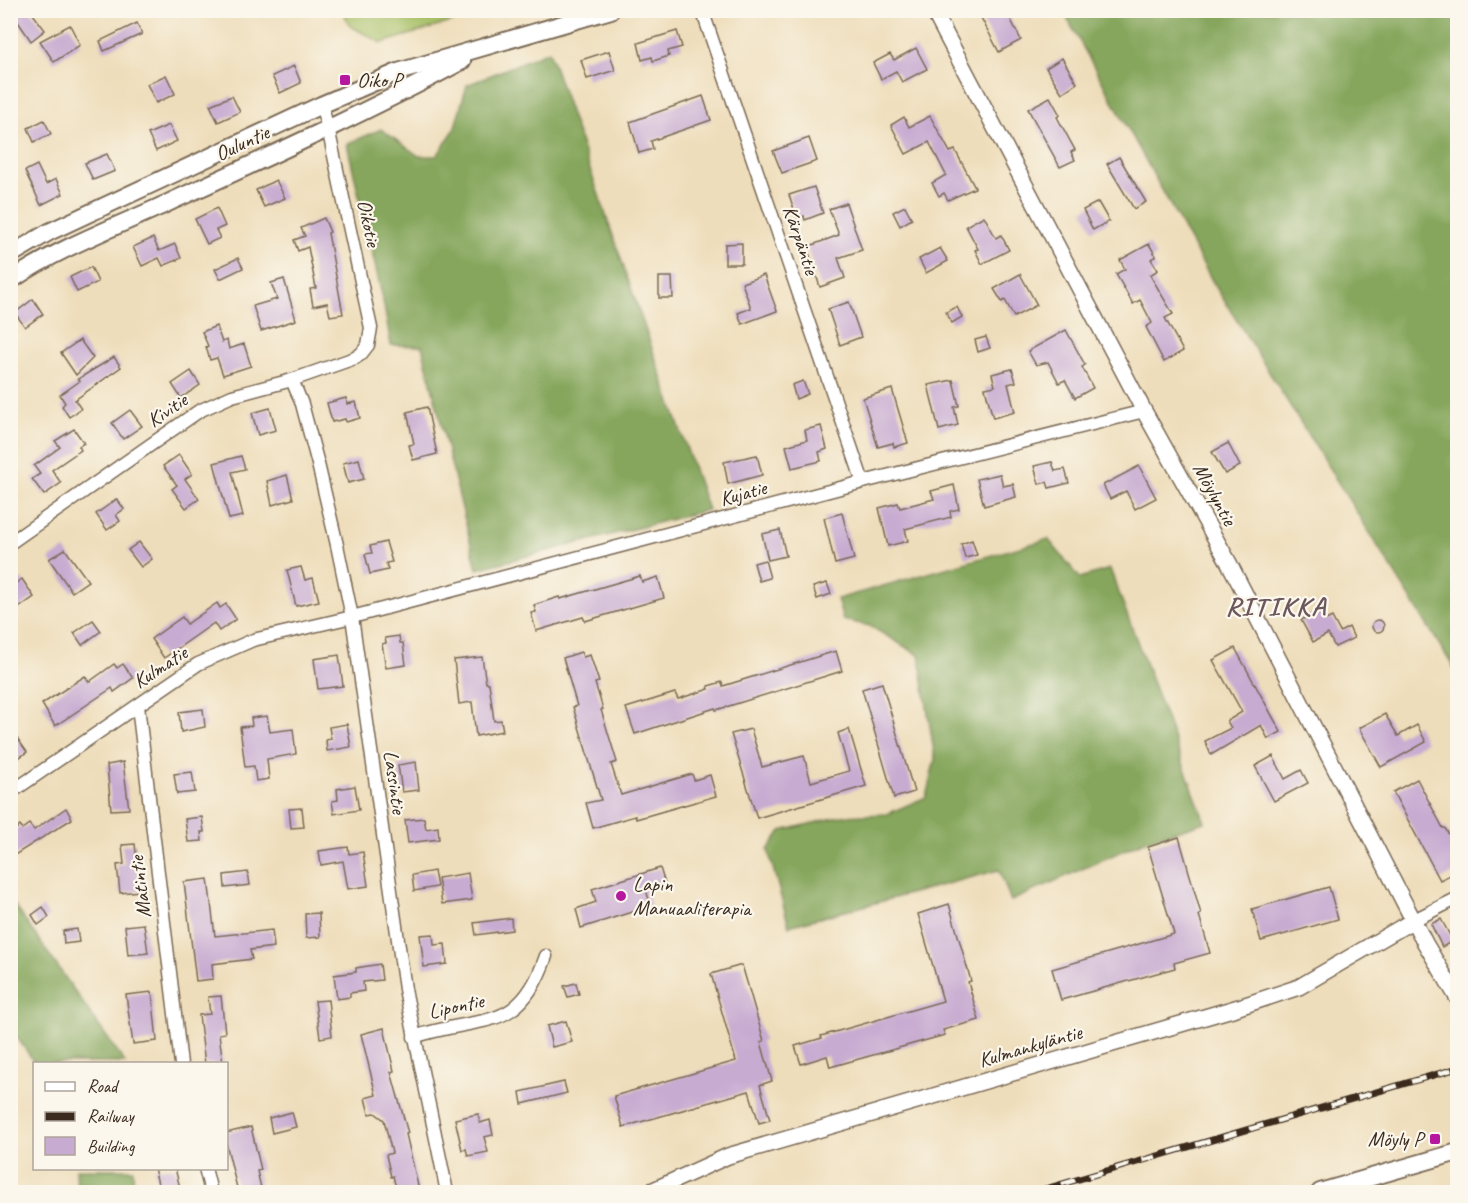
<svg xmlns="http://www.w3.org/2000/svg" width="1468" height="1203" viewBox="0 0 1468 1203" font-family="Caveat,sans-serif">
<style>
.green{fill:#a7c066;stroke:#717542;stroke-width:1.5}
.forest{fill:#85a65b;stroke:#60683c;stroke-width:1.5}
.building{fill:#c7abd1}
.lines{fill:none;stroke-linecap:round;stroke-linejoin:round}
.minor-casing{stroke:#7a6955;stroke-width:15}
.tertiary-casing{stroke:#7a6955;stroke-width:18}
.secondary-casing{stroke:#7a6955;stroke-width:20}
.minor{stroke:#fff;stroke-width:12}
.tertiary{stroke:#fff;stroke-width:15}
.secondary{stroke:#fff;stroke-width:16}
.rail-casing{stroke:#3b2a1e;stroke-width:7}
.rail{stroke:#fbf7ec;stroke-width:4.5;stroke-dasharray:14;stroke-linecap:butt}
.poi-dot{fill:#b5179e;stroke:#fbf7ec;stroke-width:2}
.labels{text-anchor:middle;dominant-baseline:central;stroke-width:4.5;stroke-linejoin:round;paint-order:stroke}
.poi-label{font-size:21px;fill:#3b2a1e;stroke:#fbf7ec;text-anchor:start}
.street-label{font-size:21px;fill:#3b2a1e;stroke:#fbf7ec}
.district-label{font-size:27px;font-weight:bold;letter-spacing:1.5px;fill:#6c575d;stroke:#fbf7ec}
</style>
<rect width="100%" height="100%" fill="#fbf7ec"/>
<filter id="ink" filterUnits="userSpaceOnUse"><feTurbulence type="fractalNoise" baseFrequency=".0167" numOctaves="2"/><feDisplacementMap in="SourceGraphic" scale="12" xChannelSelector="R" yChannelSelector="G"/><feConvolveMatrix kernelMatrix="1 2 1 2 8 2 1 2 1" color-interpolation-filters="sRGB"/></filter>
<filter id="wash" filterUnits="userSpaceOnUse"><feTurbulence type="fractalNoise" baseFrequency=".008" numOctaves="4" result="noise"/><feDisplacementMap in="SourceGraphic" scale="24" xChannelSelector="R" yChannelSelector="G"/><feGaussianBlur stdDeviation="1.35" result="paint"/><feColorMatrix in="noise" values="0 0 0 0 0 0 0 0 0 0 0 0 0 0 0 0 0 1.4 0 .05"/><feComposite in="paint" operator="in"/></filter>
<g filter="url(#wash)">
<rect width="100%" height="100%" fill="#eeddba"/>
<path class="green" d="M343,11H488L382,43L350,26Z"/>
<g class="forest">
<path d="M1063,11H1457V673L1214,284Z"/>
<path d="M549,51L708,510L477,569L422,346L391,345L382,295L347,144L381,129L419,156H437L454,130L467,85Z"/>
<path d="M1048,539L1080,578L1110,569L1205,822L1142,842L1011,901L999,870L789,926L768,850L781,831L842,816L887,814L926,797L935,759L919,655L870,626L843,620L837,599Z"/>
<path d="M11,900L125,1063H35L11,1029Z"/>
<path d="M76,1169H133L134,1192H77Z"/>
</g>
<g id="blocks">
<g class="building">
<path d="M10,10H30L45,30L31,41Z"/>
<path d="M977,10H1006L1021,40L999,52Z"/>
<path d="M137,23L142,34L104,51L100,41Z"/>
<path d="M70,25L80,45L54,62L40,41Z"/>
<path d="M677,31L682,47L668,51L669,56L653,61L652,57L642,60L638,43Z"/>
<path d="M916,48L927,69L902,82L896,71L881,79L873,63L890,54L894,60Z"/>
<path d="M609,51L615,70L587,79L581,60Z"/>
<path d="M1062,58L1077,83L1062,93L1046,68Z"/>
<path d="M294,66L301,83L280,93L272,76Z"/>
<path d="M166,75L175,94L156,103L147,84Z"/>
<path d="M232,96L240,112L218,122L210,105Z"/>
<path d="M703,96L711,120L651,141L653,149L639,153L630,122Z"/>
<path d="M1050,97L1060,115L1057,117L1075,150L1071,152L1075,160L1060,167L1028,109Z"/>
<path d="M930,116L950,152L955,150L975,188L948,200L944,193L939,196L932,183L946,175L929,142L906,154L891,125L904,117L909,127Z"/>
<path d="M44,120L51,134L34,142L28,128Z"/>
<path d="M169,125L177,141L156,151L148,134Z"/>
<path d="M809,138L817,161L782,173L773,151Z"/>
<path d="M107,154L115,171L93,180L85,163Z"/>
<path d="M1119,157L1146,202L1134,209L1107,164Z"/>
<path d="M37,165L46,184L56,179L63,194L41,205L25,171Z"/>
<path d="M276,180L285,198L264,207L256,190Z"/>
<path d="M814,187L823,213L805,220L804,216L797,218L789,195Z"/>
<path d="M1098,202L1109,221L1093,230L1083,210Z"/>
<path d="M846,203L862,250L838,258L845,278L820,287L807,247L839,235L829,209Z"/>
<path d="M905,206L912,219L900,226L893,212Z"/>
<path d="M217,208L225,226L216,230L220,238L207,244L195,219Z"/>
<path d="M984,216L996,238L1001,235L1009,250L982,264L975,250L978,249L966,226Z"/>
<path d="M324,218L330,232L328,233L343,314L330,316L327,303L313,306L310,289L316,288L308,247L298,251L294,240L305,236L301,228Z"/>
<path d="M153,238L159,251L175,244L181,258L163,266L159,258L142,266L133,247Z"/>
<path d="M742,243V264H725V244Z"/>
<path d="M1149,244L1156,256L1151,259L1158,270L1150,275L1173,314L1165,318L1183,351L1164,362L1146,327L1152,323L1140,300L1133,304L1116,274L1125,269L1120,260Z"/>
<path d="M940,248L948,261L926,273L919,259Z"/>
<path d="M238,258L243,268L220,279L215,269Z"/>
<path d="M91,267L98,282L77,292L70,277Z"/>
<path d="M1020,274L1037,305L1014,317L1005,300L1002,302L994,289Z"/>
<path d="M764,275L777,311L742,324L738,313L751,308L742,283Z"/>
<path d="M659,277H672L673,298H659Z"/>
<path d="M284,279L296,320L261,331L253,306L277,299L271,283Z"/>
<path d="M33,299L43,314L25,327L15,313Z"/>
<path d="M849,302L861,337L840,345L828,309Z"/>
<path d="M957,307L962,317L952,323L946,312Z"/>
<path d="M216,326L222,342L227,340L229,349L244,344L251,366L223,375L217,358L210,360L206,347L208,346L202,332Z"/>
<path d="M1066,330L1085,365L1082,367L1093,388L1075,398L1065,380L1059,383L1048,362L1036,365L1028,351Z"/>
<path d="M986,337L990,348L978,352L975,340Z"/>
<path d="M80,340L93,358L76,375L61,353Z"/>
<path d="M114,357L121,367L75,400L81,409L69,417L62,406L65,403L60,395L80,381L78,379Z"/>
<path d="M1012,369L1016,382L1008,384L1015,412L993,418L985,388L995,386L992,374Z"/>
<path d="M191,371L200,385L181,398L172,384Z"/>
<path d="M953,380L959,406L954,407L958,425L939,430L928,385Z"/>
<path d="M803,381L808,394L796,399L792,385Z"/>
<path d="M892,389L908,443L894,447L893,443L878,447L863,398Z"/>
<path d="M346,398L347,404L356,402L360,418L346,422L345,419L332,422L327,403Z"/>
<path d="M427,407L437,454L413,460L409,445L414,444L407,412Z"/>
<path d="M270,408L276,430L258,435L252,413Z"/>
<path d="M130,410L142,426L123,439L112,423Z"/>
<path d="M821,426L827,449L819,452L821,461L792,468L786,446L807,440L805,430Z"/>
<path d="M74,429L84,443L79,446L81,450L52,470L61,483L44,495L32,479L40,474L34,466L60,447L55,441Z"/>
<path d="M1228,443L1240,466L1225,474L1212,452Z"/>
<path d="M179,455L192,474L185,479L199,499L186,508L172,489L177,485L163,466Z"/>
<path d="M757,455L762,475L728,484L724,462Z"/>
<path d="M241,456L245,469L232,472L243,516L229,519L214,463Z"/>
<path d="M359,459L364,479L348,483L343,463Z"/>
<path d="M1052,462L1055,471L1065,469L1069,483L1049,488L1047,482L1039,484L1034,466Z"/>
<path d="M1139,466L1156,498L1135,509L1126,491L1110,499L1103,485Z"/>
<path d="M1000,474L1003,486L1013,484L1016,497L984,506L977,479Z"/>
<path d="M287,475L293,499L272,505L267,481Z"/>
<path d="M954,485L959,509L950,511L951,517L905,529L908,541L888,546L879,508L898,503L900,508L934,499L931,491Z"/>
<path d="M117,499L124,509L116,515L120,521L107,530L96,514Z"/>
<path d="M842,513L854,559L835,564L824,518Z"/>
<path d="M780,530L786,556L768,560L762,534Z"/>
<path d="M972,540L977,555L965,558L961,544Z"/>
<path d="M139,542L152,559L141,567L128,550Z"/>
<path d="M386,542L392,562L386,563L388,570L370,574L365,554L372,553L370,546Z"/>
<path d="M65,549L88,581L72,592L49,559Z"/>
<path d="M765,560L770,578L759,581L754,563Z"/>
<path d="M301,567L305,580L313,578L319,601L296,606L287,570Z"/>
<path d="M640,576L642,582L658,577L664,598L585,621L583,617L536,631L531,613L536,612L534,605L559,597L560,599Z"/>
<path d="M22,579L34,597L10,614V587Z"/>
<path d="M827,583L831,594L817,599L813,587Z"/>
<path d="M217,603L220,608L226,604L236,619L219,631L214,623L164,658L151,639L182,617L187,624Z"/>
<path d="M1320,610L1326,620L1332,617L1340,632L1349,627L1354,638L1335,647L1328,634L1313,642L1301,620Z"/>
<circle cx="1378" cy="626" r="6"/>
<path d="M93,620L101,631L82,645L74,633Z"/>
<path d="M399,636L400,643H403L406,665L386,668L382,644L386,643L385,638Z"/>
<path d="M1235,648L1281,732L1268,739L1261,725L1211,755L1205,741L1231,728L1227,721L1242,712L1213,660Z"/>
<path d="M836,651L842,671L716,710L715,708L635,734L626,708L675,693L678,699L709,689L708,686L722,682L723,686Z"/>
<path d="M581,652L583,657L590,655L599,682L595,683L603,709L601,710L617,762L611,764L621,795L692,774L694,780L710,775L716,796L636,819L635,816L593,828L586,803L601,800L573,707L577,706L563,658Z"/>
<path d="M339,655L343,686L318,689L314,659Z"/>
<path d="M482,657L486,683H489L494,721L501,720L503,731L476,736L472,702L459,704L454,660Z"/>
<path d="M114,664L117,668L123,664L133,678L114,692L112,688L55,726L42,704L85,676L89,682Z"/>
<path d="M882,683L914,792L894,798L862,689Z"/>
<path d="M203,709L205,727L181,732L179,712Z"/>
<path d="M1385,714L1398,736L1417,725L1426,742L1381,767L1359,728Z"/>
<path d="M267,716L270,732L293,729L296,754L267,759L269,779L256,781L254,766L245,767L240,727L252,726L251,718Z"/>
<path d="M347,724L351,747L327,751L326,740L331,739L329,727Z"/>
<path d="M10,728L27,752L10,764Z"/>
<path d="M751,729L762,767L804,756L811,782L849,771L838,733L849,729L866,786L757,818L731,734Z"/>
<path d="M1273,756L1285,779L1301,770L1308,783L1274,801L1255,766Z"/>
<path d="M123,762L129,809L111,810L107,765Z"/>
<path d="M416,762L419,790L402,792L398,765Z"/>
<path d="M192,772L195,792L177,794L174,774Z"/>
<path d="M1417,779L1443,828H1445L1458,850V871L1440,880L1393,792Z"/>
<path d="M355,786L359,810L334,814L332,801L338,800L337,789Z"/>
<path d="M66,808L72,819L10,858V833L20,826L22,829L29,824L34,830Z"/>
<path d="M302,808L304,827L291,828L289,809Z"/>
<path d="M202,817L204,832H201L202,841L188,842L185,819Z"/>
<path d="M424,818L426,829L438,827L439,839L408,843L405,820Z"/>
<path d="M1179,837L1201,914L1199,915L1210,953L1174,963L1175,968L1061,1000L1052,969L1174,934L1148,847Z"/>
<path d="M135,844L140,891L120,893L117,865L124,864L122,845Z"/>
<path d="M348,847L349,854L363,852L368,886L348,889L343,861L321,865L319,851Z"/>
<path d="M660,868L665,884L646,890L651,906L581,928L576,909L596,902L592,889Z"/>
<path d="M434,871L437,887L414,891L412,875Z"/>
<path d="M248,872L250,885L225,888L224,875Z"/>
<path d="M468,873L472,900L442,904L438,878Z"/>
<path d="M208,879L215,936L272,930L274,947L250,950L252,959L212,964L213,979L196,981L184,882Z"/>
<path d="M1329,887L1338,919L1261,941L1252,909Z"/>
<path d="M949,904L971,981L968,982L979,1020L943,1030L945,1035L830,1067L827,1056L801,1064L795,1046L822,1038L821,1036L943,1001L918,914Z"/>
<path d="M43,907L49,917L38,925L32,915Z"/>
<path d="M319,913L320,937L306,938L305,914Z"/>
<path d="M511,918L512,930L476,935L474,923Z"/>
<path d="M1441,919L1453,941L1442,947L1431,924Z"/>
<path d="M144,924L148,953L128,955L125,926Z"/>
<path d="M77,929L79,942L64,944L63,931Z"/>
<path d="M433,934L434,945L445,944L447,964L424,967L420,935Z"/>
<path d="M380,964L382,980L363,982L364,991L350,993V997L337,999L334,975L356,972V968Z"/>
<path d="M742,965L764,1041L761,1042L772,1081L760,1085L770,1120L759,1123L749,1091L623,1127L614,1096L736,1061L711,974Z"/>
<path d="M576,983L579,994L568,997L564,986Z"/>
<path d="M152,992L157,1041L133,1044L126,995Z"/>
<path d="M221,996L225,1033L219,1034L223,1064H205L199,1015L210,1014L208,997Z"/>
<path d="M328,1000L332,1036L320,1038L315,1001Z"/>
<path d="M566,1021L572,1042L552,1047L547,1026Z"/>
<path d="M384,1028L394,1071L391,1072L408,1133L406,1134L419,1190L410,1192H397L393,1176L391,1177L386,1155L392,1153L384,1120L375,1113L369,1114L365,1098L376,1095L361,1034Z"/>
<path d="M564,1082L567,1093L522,1104L520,1092Z"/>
<path d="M292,1112L296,1127L272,1133L269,1118Z"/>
<path d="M478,1114L480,1123L490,1120L493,1135L484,1137L488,1152L468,1156L466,1149L462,1150L455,1119Z"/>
<path d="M251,1127L261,1170L257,1171L262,1192H238L226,1143V1133Z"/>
<path d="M154,1168H175L181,1192H160Z"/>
</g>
</g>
</g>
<g filter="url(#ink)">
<use href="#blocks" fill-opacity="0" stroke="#7a6955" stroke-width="1.5"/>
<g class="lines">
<defs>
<g id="minor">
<path d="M702,10L863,482"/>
<path d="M292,380L302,404L318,464L337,545L352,617L405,989L447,1192"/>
<path d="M10,543L199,411L232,396L292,380L355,358L361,354L368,345L371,328L328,128L321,105"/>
<path d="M138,706L181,1064"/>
<path d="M10,793L198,664L253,640L352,617L863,482L1144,411"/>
<path d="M1414,920L1458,898"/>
<path d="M414,1037C480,1014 519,1036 546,956"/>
<path d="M205,1168L211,1192"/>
</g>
<g id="tertiary">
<path d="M933,10L1144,411L1229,563L1425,943L1458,999"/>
<path d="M649,1192L728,1156L1239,1007L1299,987L1414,920"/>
</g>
<g id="secondary">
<path d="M10,255L49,232L321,105L398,72L611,10"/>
<path d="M10,281C60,247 116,227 170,202C268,157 367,112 462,61"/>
<path d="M1320,1192L1458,1152"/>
</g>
</defs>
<use href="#minor" class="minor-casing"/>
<use href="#tertiary" class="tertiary-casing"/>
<use href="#secondary" class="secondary-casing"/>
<use href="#minor" class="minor"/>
<use href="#tertiary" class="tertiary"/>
<use href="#secondary" class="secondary"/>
<defs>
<path id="rail" d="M1035,1192L1458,1068"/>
</defs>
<use href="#rail" class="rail-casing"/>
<use href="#rail" class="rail"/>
</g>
</g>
<g class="poi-dot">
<rect x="339" y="74" width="12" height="12" rx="3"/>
<circle cx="621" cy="896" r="6"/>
<rect x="1429" y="1133" width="12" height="12" rx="3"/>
</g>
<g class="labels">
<g class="poi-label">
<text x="357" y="80">Oiko P</text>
<text x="633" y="884">Lapin<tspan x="633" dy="24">Manuaaliterapia</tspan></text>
<text x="1423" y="1139" text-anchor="end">Möyly P</text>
</g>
<g class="street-label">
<text transform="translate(242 143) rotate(-25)">Ouluntie</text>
<text transform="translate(369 223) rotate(78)">Oikotie</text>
<text transform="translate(801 240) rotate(71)">Kärpäntie</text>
<text transform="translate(167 410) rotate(-34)">Kivitie</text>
<text transform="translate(743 493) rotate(-15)">Kujatie</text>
<text transform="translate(1215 494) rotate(61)">Möylyntie</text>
<text transform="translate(160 667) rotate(-33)">Kulmatie</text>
<text transform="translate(395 782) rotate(82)">Lassintie</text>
<text transform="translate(140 887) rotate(-97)">Matintie</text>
<text transform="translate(456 1006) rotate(-12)">Lipontie</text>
<text transform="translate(1030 1046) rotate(-16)">Kulmankyläntie</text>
</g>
<g class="district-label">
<text x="1276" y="606">RITIKKA</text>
</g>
</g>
<rect width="1468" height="1203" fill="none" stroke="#fbf7ec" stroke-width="36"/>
<rect x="33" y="1062" width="195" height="108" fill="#fbf7ec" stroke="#aea59a" stroke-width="1.5"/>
<rect x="45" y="1082" width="30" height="9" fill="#ffffff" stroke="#aea59a" stroke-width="1.5"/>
<text x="87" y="1092" font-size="18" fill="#3b2a1e">Road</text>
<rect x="45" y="1112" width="30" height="9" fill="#3b2a1e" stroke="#aea59a" stroke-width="1.5"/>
<text x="87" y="1122" font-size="18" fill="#3b2a1e">Railway</text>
<rect x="45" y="1137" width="30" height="18" fill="#c7abd1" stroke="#aea59a" stroke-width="1.5"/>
<text x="87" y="1152" font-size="18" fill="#3b2a1e">Building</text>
</svg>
